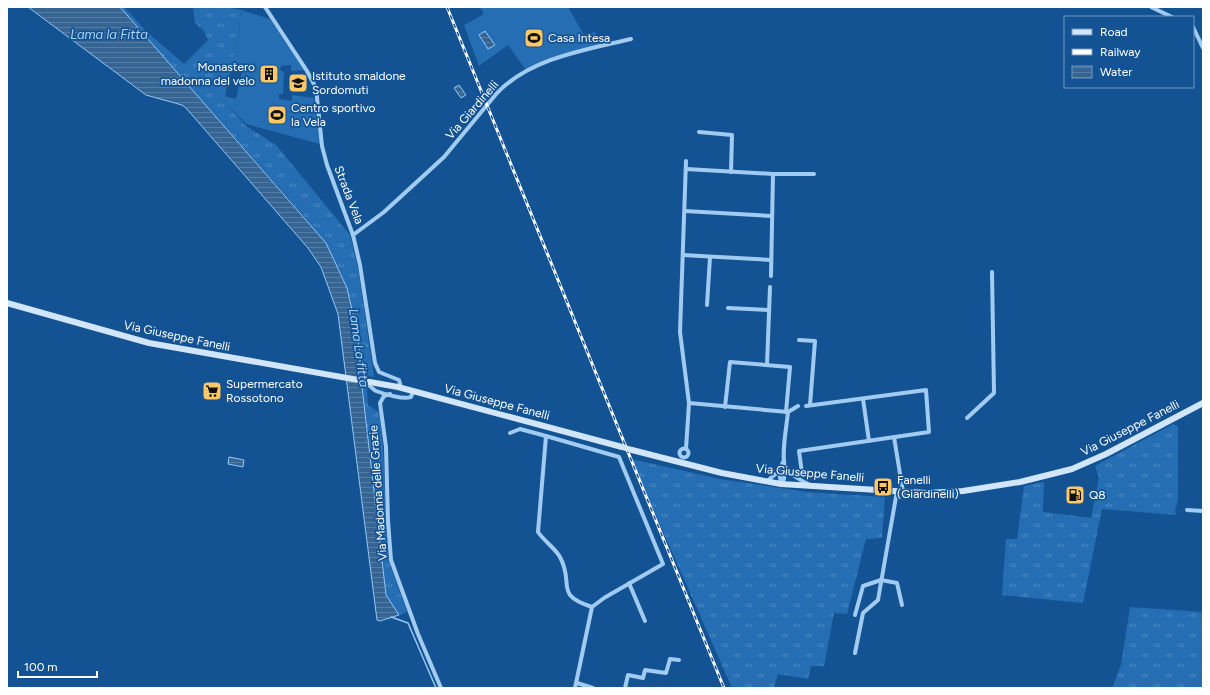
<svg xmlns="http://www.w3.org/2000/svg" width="1210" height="695" viewBox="0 0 1210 695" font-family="Figtree,sans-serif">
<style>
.grass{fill:url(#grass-tufts)}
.garden{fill:#256eb3}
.water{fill:url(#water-rules);stroke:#94c7f5}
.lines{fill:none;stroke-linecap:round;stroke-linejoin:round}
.stream{stroke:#94c7f5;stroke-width:1.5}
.street{stroke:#a2cbf2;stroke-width:4}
.secondary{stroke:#d1e6fc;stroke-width:6}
.rail-casing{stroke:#fff;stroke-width:3}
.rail{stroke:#135394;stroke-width:1.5;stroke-dasharray:4.5;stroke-linecap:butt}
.secondary-bridge{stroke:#d1e6fc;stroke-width:6}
.labels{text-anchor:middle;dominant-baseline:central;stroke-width:3.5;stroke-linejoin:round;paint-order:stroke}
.poi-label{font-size:12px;fill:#fff;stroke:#135394;text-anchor:start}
.street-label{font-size:12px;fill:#fff;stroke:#135394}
.water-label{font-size:13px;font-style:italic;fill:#aed5f9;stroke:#135394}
</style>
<defs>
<pattern id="grass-tufts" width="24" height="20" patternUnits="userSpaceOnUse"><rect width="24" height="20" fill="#256eb3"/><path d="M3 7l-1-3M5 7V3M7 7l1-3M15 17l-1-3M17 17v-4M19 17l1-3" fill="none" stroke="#518bc2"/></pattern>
<pattern id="water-rules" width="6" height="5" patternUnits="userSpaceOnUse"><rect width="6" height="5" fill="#366594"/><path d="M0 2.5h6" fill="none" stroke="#547ca4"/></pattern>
</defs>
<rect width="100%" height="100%" fill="#135394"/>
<g class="grass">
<path d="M120,7H124L147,32L184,64L208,40L204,31L195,23L193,7H226L241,10L239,31L224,101L246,126L276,145L350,235L358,268L374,377L361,375L358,336L347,288L334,260L309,222Z"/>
<path d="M362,384L367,386L368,405L379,412L383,447L388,559L407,612L399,615L386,595Z"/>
<path d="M1173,424L1178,426V500L1175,511L1176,515L1102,509L1083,603L1002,595L1006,539H1017L1024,486L1044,482L1043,512L1091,518L1099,478L1095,466Z"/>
<path d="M631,459L720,479L807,492L885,497L882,538L866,539L847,614L834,613L824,666H811L808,679L778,674L774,688H732Z"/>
<path d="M1130,607L1203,612V688H1112L1121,665Z"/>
</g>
<g class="garden">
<path d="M480,7H568L584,35L595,32L603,45L559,56L526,70L508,45L479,66L464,25L484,14Z"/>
<path d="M241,10L270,19L306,70L291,71V65L281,66L280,70L284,72L283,94H279V99L292,101V95L314,98L320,144L246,124L224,101V96L236,99L242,71L230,68L239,31Z"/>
</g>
<g class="water">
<path d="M28,7H120L326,243L347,288L358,336L362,387L386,595L399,615L380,621L377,620L338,314L321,267L308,248L186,108L182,105L146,95Z"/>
<path d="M485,31L495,45L488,49L479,35Z"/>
<path d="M459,85L466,95L461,98L454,88Z"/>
<path d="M229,457L244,460L243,467L228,464Z"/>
</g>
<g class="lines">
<path class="stream" d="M391,617L408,623L436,688"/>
<g class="street">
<path d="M265,7L307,71L316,88L322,146L327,165L353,235L360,265L375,363L379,372L399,380L401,388"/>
<path d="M1151,7L1172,17"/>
<path d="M1193,27L1203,48"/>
<path d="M699,132L732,135L731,172"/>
<path d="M686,161L680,332L689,403L788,412L798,406"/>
<path d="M686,169L773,174L771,276"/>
<path d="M772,174H814"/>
<path d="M685,211L772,216"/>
<path d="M353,235L384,212L444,157L497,93C531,58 585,50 631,39"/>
<path d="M683,255L771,260"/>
<path d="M707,305L710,257"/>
<path d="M728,308L769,310"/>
<path d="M799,340L815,341L810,405"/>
<path d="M767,365L770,287"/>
<path d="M366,384C371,385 372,389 376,391C384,394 404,400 411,397L413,391"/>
<path d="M390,394L384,396L380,403L386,447L388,521L391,560L418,634L441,688"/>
<path d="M863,399L869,441"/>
<path d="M725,407L730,362L790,367L786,412"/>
<path d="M788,412C787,424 780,460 786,469C792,476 802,481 810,485"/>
<path d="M967,418L994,393L992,272"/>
<path d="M510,433L520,429L546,436L538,532C544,541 555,548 560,557C575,585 553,594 592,607"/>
<path d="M546,436L619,457L663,564L604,598L592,607L575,688"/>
<path d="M894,437L903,492"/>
<circle cx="684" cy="453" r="4.5"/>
<path d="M686,449L689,403"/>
<path d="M779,471L781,484"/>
<path d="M802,473L799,451L929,432L926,390L806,406"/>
<path d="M766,482L779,471L784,460"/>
<path d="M781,484L784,479L785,468"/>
<path d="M1187,510L1203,511"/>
<path d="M629,583L645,621"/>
<path d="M855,615L863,586L881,580L897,583L902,605"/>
<path d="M855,653L863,613L878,600L897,491"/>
<path d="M577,683L593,688"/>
<path d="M625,688L628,675L643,678L645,670L666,673L670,659L679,660"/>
</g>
<g class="secondary">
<path d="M7,303L149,343L398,387L622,447"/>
<path d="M632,450L722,473L781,484L926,493L963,491L1020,482L1072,469L1106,454L1203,403"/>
</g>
<defs>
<path id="rail" d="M447,7L724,688"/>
</defs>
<use href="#rail" class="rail-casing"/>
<use href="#rail" class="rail"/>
<path class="secondary-bridge" d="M622,447L632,450"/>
</g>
<defs>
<symbol id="stadium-square" viewBox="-11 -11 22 22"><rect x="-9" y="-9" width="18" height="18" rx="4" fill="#ffc863" stroke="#135394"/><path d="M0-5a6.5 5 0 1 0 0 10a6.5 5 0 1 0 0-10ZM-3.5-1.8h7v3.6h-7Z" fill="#111"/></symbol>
<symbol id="building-square" viewBox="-11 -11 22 22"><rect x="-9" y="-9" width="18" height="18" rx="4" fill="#ffc863" stroke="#135394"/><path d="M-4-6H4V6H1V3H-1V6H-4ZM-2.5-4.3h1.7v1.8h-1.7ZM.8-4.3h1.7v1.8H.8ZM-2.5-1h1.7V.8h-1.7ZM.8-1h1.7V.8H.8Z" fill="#111"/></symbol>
<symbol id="school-square" viewBox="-11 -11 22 22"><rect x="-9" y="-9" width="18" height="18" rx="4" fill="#ffc863" stroke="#135394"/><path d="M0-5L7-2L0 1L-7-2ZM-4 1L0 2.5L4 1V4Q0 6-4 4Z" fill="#111"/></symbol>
<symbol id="supermarket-square" viewBox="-11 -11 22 22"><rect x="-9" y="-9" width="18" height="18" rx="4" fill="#ffc863" stroke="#135394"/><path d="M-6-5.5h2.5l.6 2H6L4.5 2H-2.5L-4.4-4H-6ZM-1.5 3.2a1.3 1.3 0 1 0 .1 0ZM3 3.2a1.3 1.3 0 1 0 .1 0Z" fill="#111"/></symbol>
<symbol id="bus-square" viewBox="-11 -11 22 22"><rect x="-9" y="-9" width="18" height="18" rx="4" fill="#ffc863" stroke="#135394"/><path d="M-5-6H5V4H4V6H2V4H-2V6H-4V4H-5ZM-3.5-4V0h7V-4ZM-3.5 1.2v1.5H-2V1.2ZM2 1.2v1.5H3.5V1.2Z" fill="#111"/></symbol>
<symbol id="fuel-square" viewBox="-11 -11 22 22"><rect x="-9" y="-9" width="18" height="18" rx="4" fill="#ffc863" stroke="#135394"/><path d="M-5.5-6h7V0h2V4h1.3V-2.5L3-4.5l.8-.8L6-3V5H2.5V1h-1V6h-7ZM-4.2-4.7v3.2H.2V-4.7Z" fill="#111"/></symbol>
</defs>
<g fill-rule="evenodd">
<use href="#stadium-square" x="523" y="27" width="22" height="22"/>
<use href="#building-square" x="258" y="63" width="22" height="22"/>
<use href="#school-square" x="287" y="72" width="22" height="22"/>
<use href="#stadium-square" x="266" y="104" width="22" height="22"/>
<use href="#supermarket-square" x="201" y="380" width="22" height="22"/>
<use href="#bus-square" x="872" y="476" width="22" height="22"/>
<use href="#fuel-square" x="1064" y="484" width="22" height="22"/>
</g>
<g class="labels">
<g class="poi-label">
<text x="548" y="38">Casa Intesa</text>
<text x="255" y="67" text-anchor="end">Monastero<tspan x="255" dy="14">madonna del velo</tspan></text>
<text x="312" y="76">Istituto smaldone<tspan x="312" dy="14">Sordomuti</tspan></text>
<text x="291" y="108">Centro sportivo<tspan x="291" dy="14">la Vela</tspan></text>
<text x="226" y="384">Supermercato<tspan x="226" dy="14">Rossotono</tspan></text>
<text x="897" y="480">Fanelli<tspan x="897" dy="14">(Giardinelli)</tspan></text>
<text x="1089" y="495">Q8</text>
</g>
<g class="street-label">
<text transform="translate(472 110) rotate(-49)">Via Giardinelli</text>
<text transform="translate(349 195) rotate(69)">Strada Vela</text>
<text transform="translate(177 336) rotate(12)">Via Giuseppe Fanelli</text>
<text transform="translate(497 402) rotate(15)">Via Giuseppe Fanelli</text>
<text transform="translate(1130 428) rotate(-27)">Via Giuseppe Fanelli</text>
<text transform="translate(810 473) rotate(5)">Via Giuseppe Fanelli</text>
<text transform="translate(378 493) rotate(-94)">Via Madonna delle Grazie</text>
</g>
<g class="water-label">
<text x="109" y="34">Lama la Fitta</text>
<text transform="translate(359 348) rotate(82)">Lama La fitta</text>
</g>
</g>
<rect width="1210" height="695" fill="none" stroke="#ffffff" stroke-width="16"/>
<rect x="1064" y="16" width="130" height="72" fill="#135394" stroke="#7198bf"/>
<rect x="1072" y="29" width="20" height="6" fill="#d1e6fc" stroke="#7198bf"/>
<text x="1100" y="36" font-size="12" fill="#ffffff">Road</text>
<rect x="1072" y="49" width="20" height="6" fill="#ffffff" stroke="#7198bf"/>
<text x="1100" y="56" font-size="12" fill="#ffffff">Railway</text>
<rect x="1072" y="66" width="20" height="12" fill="url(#water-rules)" stroke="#7198bf"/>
<text x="1100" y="76" font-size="12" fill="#ffffff">Water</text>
<path d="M18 671v6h79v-6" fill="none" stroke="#ffffff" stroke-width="2"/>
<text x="24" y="671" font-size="12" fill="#ffffff" stroke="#135394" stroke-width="3" paint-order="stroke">100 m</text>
</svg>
